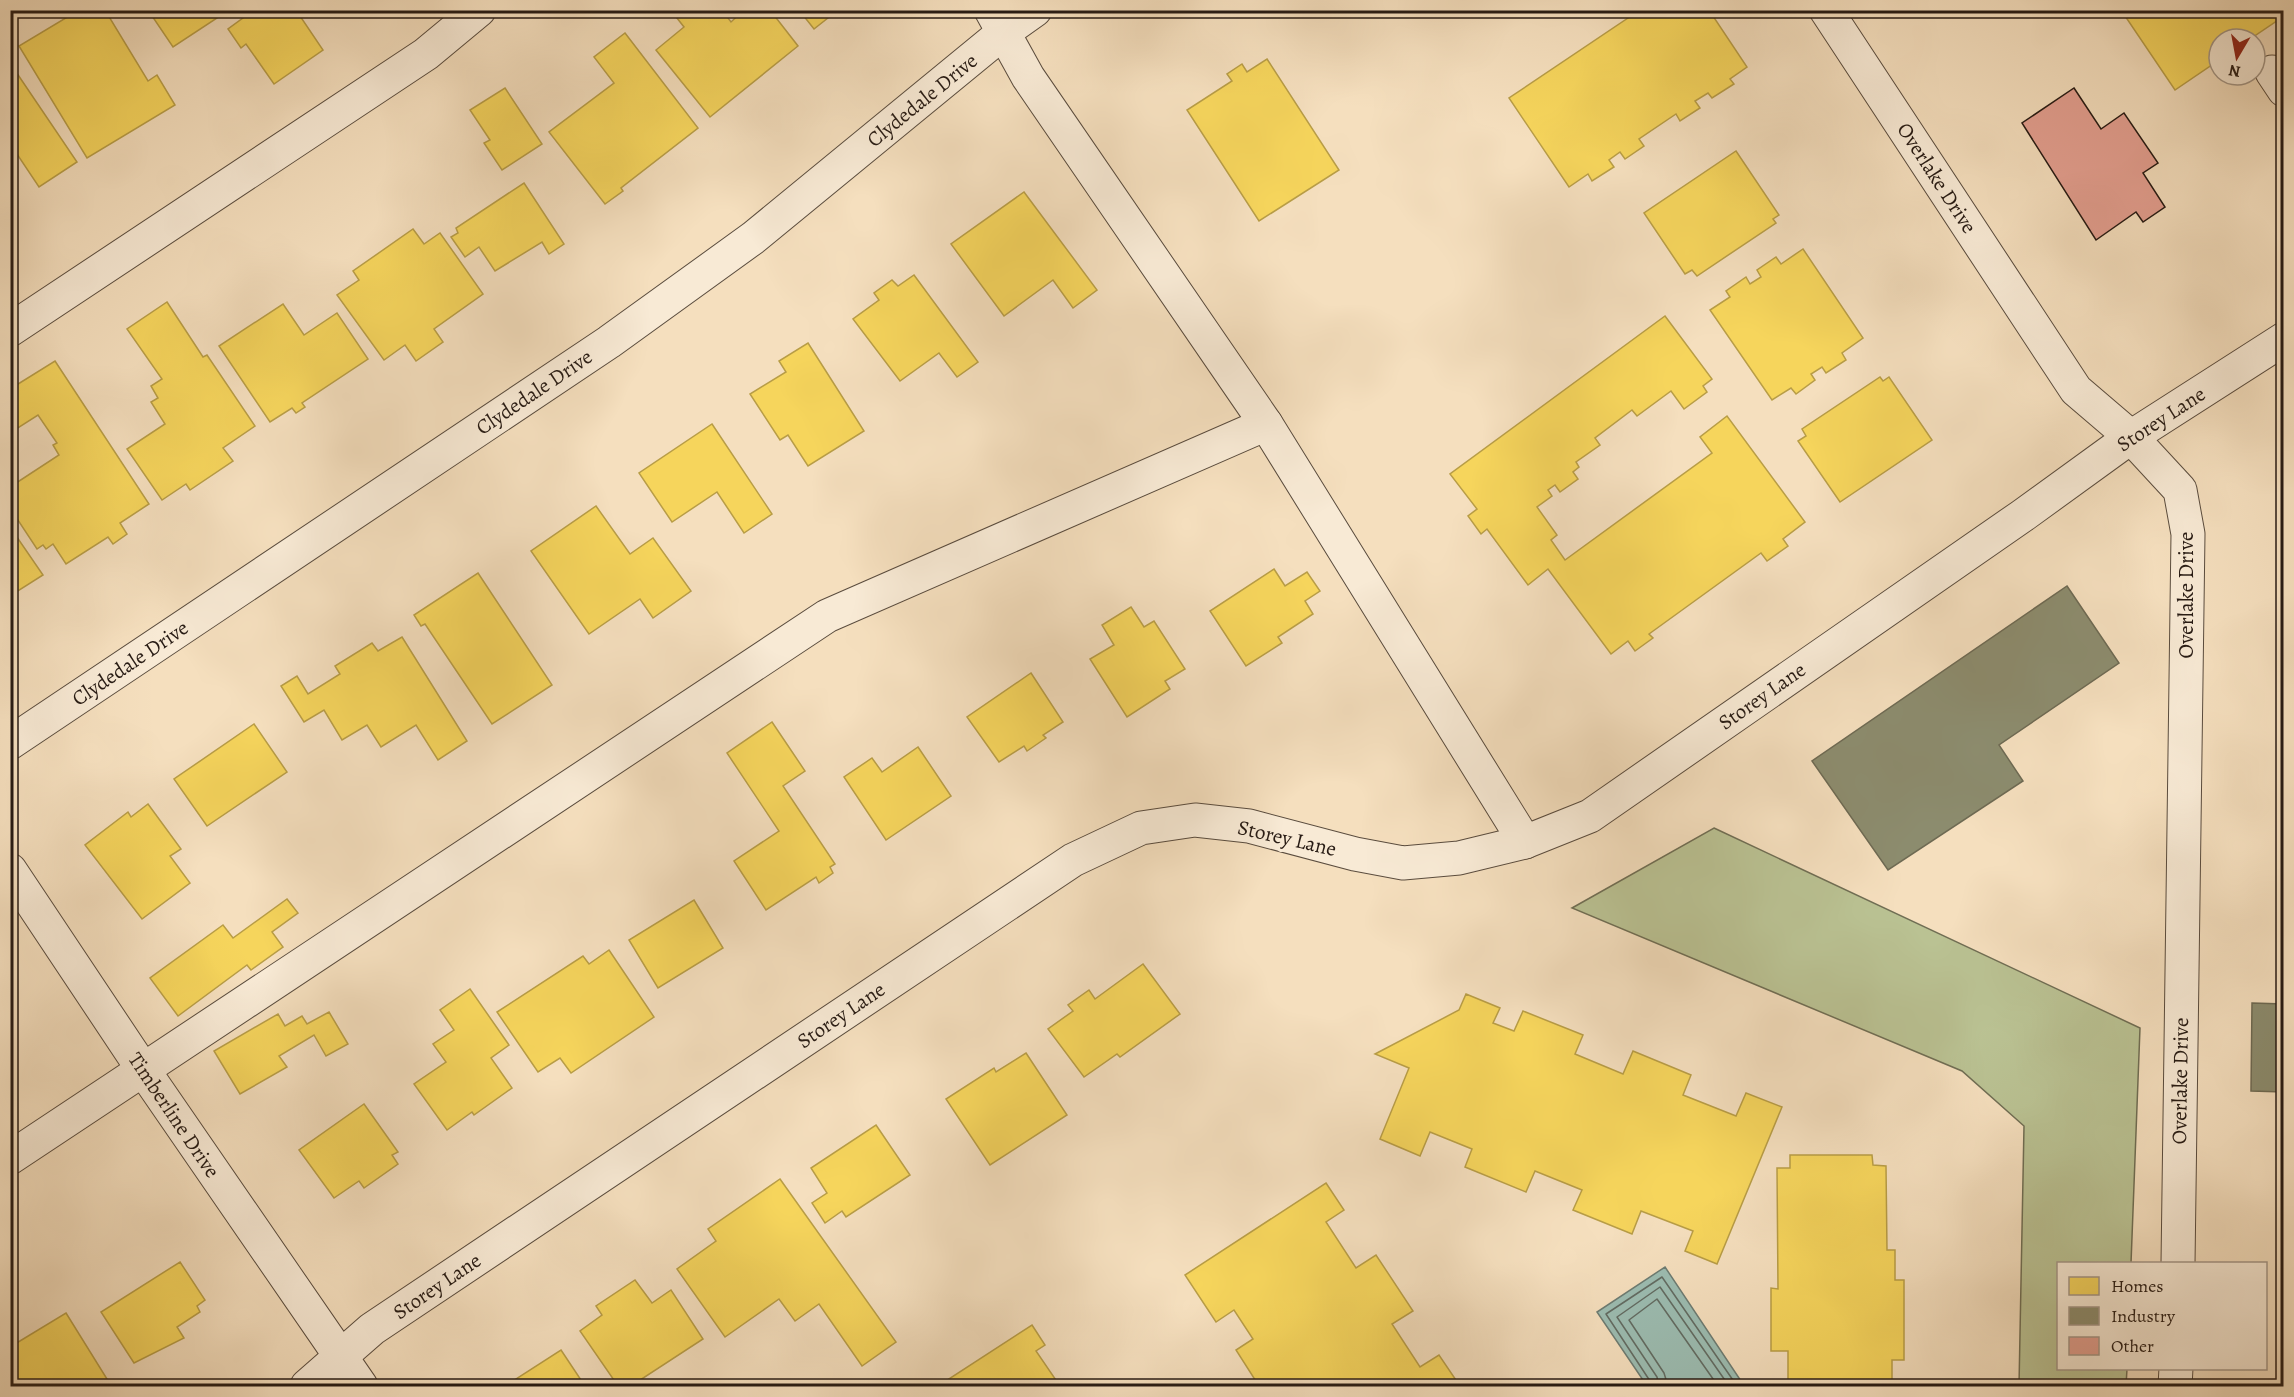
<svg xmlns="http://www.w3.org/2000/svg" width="2294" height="1397" viewBox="0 0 2294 1397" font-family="Alegreya,serif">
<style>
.green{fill:#bac293;stroke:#706e54;stroke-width:1.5}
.water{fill:#9cbdb2;stroke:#6d7c73;stroke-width:1.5}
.homes{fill:#f6d55c;stroke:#b89d46;stroke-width:1.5}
.industry{fill:#8c8c6e;stroke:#6e6a53;stroke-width:1.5}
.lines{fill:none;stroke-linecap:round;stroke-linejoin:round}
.shore{stroke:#626c63;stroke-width:1.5}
.building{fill:#e39f90;stroke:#271b14;stroke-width:1.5}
.minor-casing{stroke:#5a4c3e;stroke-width:35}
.minor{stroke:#f8ead5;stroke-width:33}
.labels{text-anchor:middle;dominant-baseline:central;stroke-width:6;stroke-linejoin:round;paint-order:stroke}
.street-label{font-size:21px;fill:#271b14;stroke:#f8ead5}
</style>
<rect width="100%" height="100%" fill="#f5dfbe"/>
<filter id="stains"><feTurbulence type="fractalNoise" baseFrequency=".00333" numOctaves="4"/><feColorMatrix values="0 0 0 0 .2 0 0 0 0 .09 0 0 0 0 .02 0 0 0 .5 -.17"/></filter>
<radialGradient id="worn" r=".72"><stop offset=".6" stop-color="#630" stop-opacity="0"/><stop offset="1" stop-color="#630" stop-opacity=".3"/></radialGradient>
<path class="green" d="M1714,828L2140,1028L2131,1263L2058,1264V1368L2127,1369L2126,1386H2019L2024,1126L1962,1071L1572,908Z"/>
<path class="water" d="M1665,1267L1743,1384L1739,1386H1647L1597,1312Z"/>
<g class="homes">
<path d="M79,10H105L148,81L157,75L175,105L87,158L19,46Z"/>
<path d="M148,10H239L230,17L226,12L173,47Z"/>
<path d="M254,10H296L323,50L274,84L246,44L241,48L228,29Z"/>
<path d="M676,10H722L731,22L744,10H770L798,46L710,117L656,50L684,27L673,13Z"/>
<path d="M799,10H838L814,29Z"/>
<path d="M1640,10H1709L1747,67L1730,79L1734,84L1712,98L1708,93L1695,101L1700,108L1680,121L1676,114L1639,139L1644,146L1625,159L1620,152L1609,160L1614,167L1592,181L1588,174L1569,187L1509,98Z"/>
<path d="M2121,10H2284V16L2250,39H2219V60L2175,90Z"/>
<path d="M625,33L698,128L621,188L623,191L605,204L549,132L614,83L594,57Z"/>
<path d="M1267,59L1339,170L1259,221L1187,110L1232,81L1227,74L1242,64L1247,72Z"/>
<path d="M10,63L77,162L39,187L13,148L10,150Z"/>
<path d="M505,88L542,144L502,170L484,143L490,140L470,110Z"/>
<path d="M1736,151L1779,215L1773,219L1776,223L1697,276L1692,270L1685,274L1644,213Z"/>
<path d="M524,183L564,244L549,254L542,242L495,271L479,247L465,257L451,237L458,233L456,228Z"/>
<path d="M1024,192L1097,290L1073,308L1053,280L1004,316L951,244Z"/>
<path d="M413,229L424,244L440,233L483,294L434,329L443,342L416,361L405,345L384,360L337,295L359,280L353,271Z"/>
<path d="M1803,249L1863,338L1842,353L1846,360L1826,373L1822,367L1811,374L1815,380L1796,394L1791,388L1772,400L1710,310L1730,297L1726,291L1746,277L1750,284L1761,277L1757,270L1776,257L1781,264Z"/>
<path d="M914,275L978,362L957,377L939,353L900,381L853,319L879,300L874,293L892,280L898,286Z"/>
<path d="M167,302L203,357L207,355L255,426L223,448L233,461L190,490L186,484L162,500L127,449L165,424L151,402L158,398L151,386L162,379L127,329Z"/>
<path d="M283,304L304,335L337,313L368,359L302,403L305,407L296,413L292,408L270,422L219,346Z"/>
<path d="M1665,316L1712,379L1703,386L1707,392L1684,409L1671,391L1637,416L1632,410L1595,438L1600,445L1576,462L1579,467L1573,472L1578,479L1560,492L1555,485L1548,490L1552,496L1537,507L1557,535L1551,540L1565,560L1712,453L1700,437L1727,416L1805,522L1783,539L1788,546L1767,561L1761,553L1649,634L1653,638L1635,651L1628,641L1611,654L1548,569L1528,585L1487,529L1481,534L1468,516L1477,509L1450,474Z"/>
<path d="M808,343L864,431L808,466L788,435L780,440L750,394L786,372L779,361Z"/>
<path d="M55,361L149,504L120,523L127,534L113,544L108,537L66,564L53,544L46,549L43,545L37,549L10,508V487L59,455L53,445L57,443L38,415L10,433V389Z"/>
<path d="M1880,377L1883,381L1889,377L1932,440L1840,502L1798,441L1806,436L1802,429Z"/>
<path d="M712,424L772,514L744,533L717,492L672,522L639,473Z"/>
<path d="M596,506L630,554L653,538L691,591L653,618L640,599L589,634L531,551Z"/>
<path d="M10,527L43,575L10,596Z"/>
<path d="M1274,569L1285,586L1307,572L1320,591L1305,601L1313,614L1278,637L1282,643L1246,666L1210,611Z"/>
<path d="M478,573L552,685L492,724L425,624L421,626L414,615Z"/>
<path d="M1131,607L1144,627L1154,621L1185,669L1165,681L1170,689L1127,717L1090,659L1114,645L1102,625Z"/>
<path d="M402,637L467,741L438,760L416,725L381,747L367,725L342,740L324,710L304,722L281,686L297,676L308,694L340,674L335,666L372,643L378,651Z"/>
<path d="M1031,673L1063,722L1043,735L1046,738L1027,751L1024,746L999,762L967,717Z"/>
<path d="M772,722L805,771L783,786L835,864L830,867L833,873L819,883L816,877L766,910L734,861L779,831L727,753Z"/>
<path d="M254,724L287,772L207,826L174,779Z"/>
<path d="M918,747L951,796L886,840L844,777L872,758L882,772Z"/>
<path d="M148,804L181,849L170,856L190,883L142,919L85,845L128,812L131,817Z"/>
<path d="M287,899L298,913L272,932L283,947L251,970L247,965L178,1016L150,978L223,925L233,938Z"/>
<path d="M694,900L723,948L658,988L629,940Z"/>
<path d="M609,950L654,1017L571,1073L560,1058L538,1072L497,1012L583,956L589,964Z"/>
<path d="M1143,964L1180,1014L1120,1057L1117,1054L1084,1077L1048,1029L1073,1011L1068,1005L1089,990L1095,999Z"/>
<path d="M470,989L509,1045L491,1058L512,1088L474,1115L472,1112L447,1130L414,1084L446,1062L433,1044L454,1030L440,1010Z"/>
<path d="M1466,994L1500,1008L1493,1023L1514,1031L1523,1011L1583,1035L1575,1054L1623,1074L1633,1051L1691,1075L1683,1095L1736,1116L1746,1093L1782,1107L1717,1264L1685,1251L1693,1231L1641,1211L1632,1234L1573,1210L1582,1190L1535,1171L1526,1192L1465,1167L1472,1149L1430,1132L1420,1156L1380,1139L1409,1068L1375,1054L1459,1010Z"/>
<path d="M329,1012L348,1044L326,1056L314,1035L279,1056L287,1067L240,1094L214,1051L278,1014L285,1026L302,1016L307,1024Z"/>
<path d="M1026,1053L1067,1115L990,1165L946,1099L994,1068L996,1072Z"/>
<path d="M364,1104L398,1152L392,1155L398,1164L364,1188L359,1181L334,1198L299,1150Z"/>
<path d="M876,1125L910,1175L846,1217L842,1211L825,1223L812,1203L827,1193L811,1168Z"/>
<path d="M1790,1155H1872L1873,1165L1886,1166L1887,1250H1895V1280H1904V1360H1892V1386H1788V1351H1771V1288L1778,1289L1777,1168H1790Z"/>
<path d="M780,1179L896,1342L862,1366L819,1304L795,1321L779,1299L725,1337L677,1269L716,1241L708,1229Z"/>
<path d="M1326,1183L1344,1210L1326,1222L1356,1268L1376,1255L1413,1311L1392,1324L1420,1367L1439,1355L1460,1386H1259L1236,1350L1253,1339L1234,1310L1216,1322L1185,1275Z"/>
<path d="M180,1262L205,1300L197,1306L200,1312L177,1327L184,1338L134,1363L101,1312Z"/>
<path d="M635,1280L652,1303L671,1290L703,1339L631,1386H618L580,1331L602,1315L596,1306Z"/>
<path d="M66,1313L107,1379L95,1386H10V1347Z"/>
<path d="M1032,1325L1045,1345L1036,1351L1060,1386H938Z"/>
<path d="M561,1350L585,1386H505Z"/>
</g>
<g class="industry">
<path d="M2067,586L2119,663L1999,745L2023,781L1888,870L1812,761Z"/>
<path d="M2252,1003L2284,1004V1092L2251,1091Z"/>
</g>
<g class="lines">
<g class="shore">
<path d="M1651,1386L1650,1381L1606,1314L1662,1277L1737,1386"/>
<path d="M1659,1386L1657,1377L1617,1317L1660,1287L1729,1386"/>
<path d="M1668,1386L1664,1373L1629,1320L1657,1299L1718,1386"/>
</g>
</g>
<path class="building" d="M2074,88L2101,129L2124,113L2158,163L2143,173L2165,207L2143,222L2136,212L2096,240L2022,123Z"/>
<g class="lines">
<defs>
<g id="minor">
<path d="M991,10L1028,77L1266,424L1525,842"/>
<path d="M1826,10L2076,390L2131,437L2180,490L2188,534L2178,1264"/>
<path d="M2272,72L2284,90"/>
<path d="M10,330L426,54L479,10"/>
<path d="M10,743L609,342L753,238L1004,32L1035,10"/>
<path d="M10,870L144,1071L361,1386"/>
<path d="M10,1158L827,616L1266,424"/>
<path d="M307,1386L372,1329L1073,860L1141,828L1195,820L1249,826L1355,854L1403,863L1459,858L1525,842L1590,816L2022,516L2131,437L2284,339"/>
<path d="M2175,1386L2176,1368"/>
</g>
</defs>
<use href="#minor" class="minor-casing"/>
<use href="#minor" class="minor"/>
</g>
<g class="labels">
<g class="street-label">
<text transform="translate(922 100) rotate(-39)">Clydedale Drive</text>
<text transform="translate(1937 178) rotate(57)">Overlake Drive</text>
<text transform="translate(534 392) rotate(-34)">Clydedale Drive</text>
<text transform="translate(2161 419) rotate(-33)">Storey Lane</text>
<text transform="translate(2186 595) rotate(-90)">Overlake Drive</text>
<text transform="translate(130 663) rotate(-34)">Clydedale Drive</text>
<text transform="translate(1762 696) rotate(-35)">Storey Lane</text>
<text transform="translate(1287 838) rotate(13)">Storey Lane</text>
<text transform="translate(841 1015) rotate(-34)">Storey Lane</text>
<text transform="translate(2180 1081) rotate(-89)">Overlake Drive</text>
<text transform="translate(174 1115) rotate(56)">Timberline Drive</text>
<text transform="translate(437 1286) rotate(-34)">Storey Lane</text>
</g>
</g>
<rect width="2294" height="1397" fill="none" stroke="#f5dfbe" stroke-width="36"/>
<rect x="12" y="12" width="2270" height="1373" fill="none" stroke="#271b14" stroke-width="3"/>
<rect x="18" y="18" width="2258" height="1361" fill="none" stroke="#271b14" stroke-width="1.5"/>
<rect x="2057" y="1262" width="210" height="108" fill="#f8ead5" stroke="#a49788" stroke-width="1.5"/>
<rect x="2069" y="1277" width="30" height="18" fill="#f6d55c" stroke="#a49788" stroke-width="1.5"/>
<text x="2111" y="1292" font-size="18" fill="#271b14">Homes</text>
<rect x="2069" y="1307" width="30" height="18" fill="#8c8c6e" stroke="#a49788" stroke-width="1.5"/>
<text x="2111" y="1322" font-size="18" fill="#271b14">Industry</text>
<rect x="2069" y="1337" width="30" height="18" fill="#e39f90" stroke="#a49788" stroke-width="1.5"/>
<text x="2111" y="1352" font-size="18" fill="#271b14">Other</text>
<g transform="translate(2237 57) rotate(190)"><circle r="28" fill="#f8ead5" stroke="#a49788" stroke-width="1.5"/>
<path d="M0-4.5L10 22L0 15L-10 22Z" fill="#8f2418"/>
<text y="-9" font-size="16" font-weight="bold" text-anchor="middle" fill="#271b14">N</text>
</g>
<rect width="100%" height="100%" filter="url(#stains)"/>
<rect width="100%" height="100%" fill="url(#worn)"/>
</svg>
